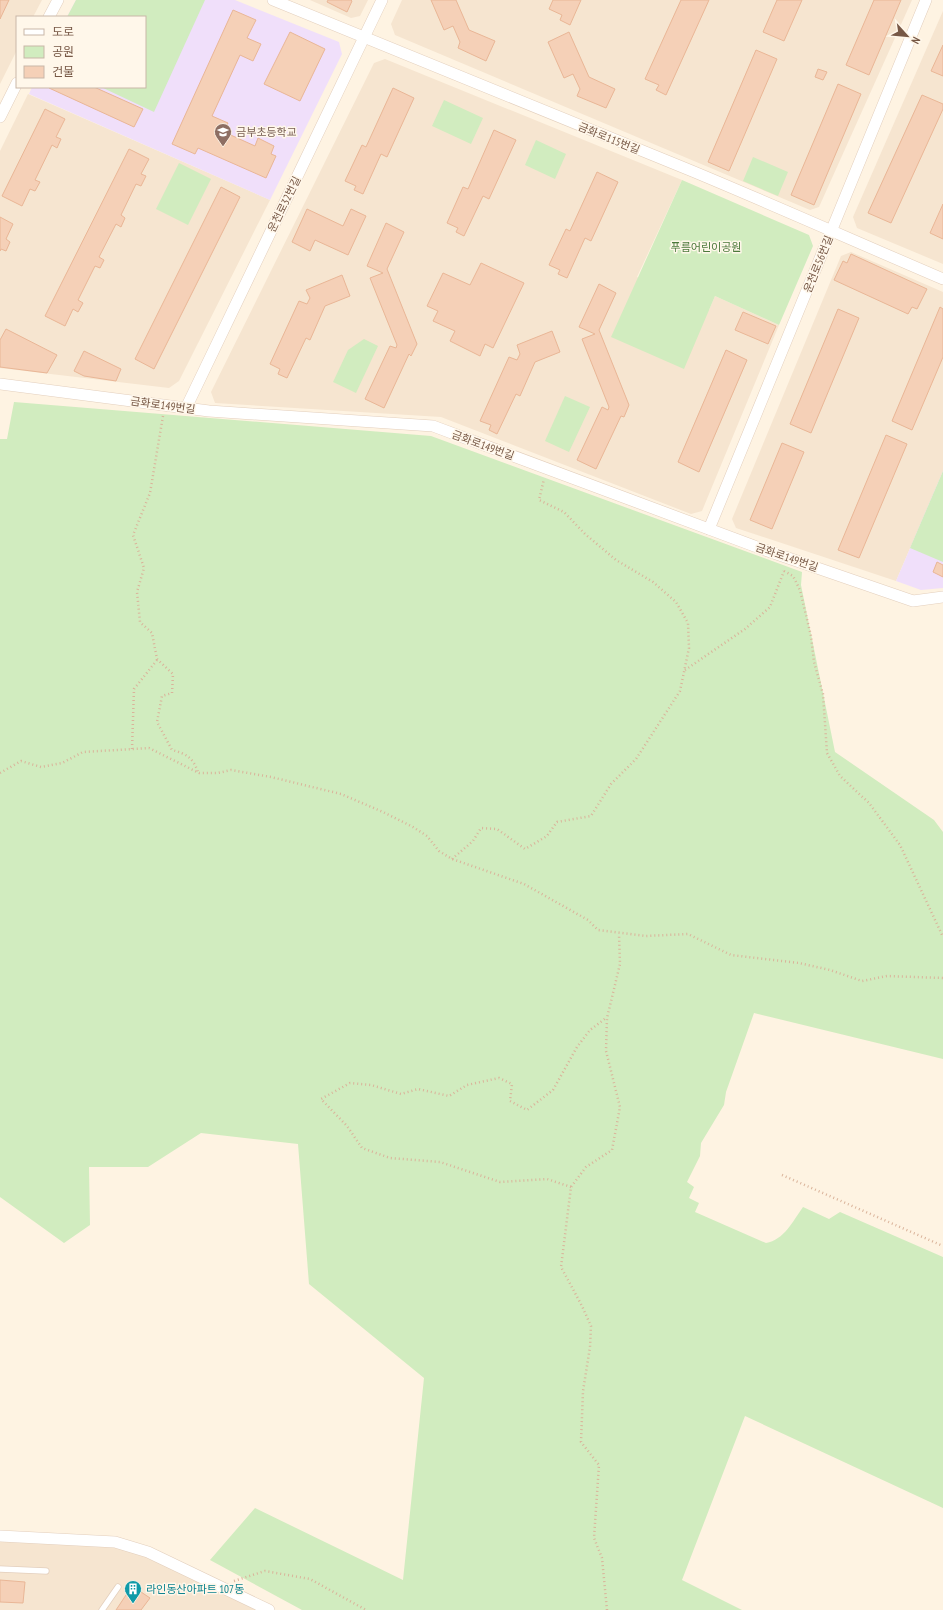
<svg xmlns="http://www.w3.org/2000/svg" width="943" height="1610" viewBox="0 0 943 1610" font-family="'PT Sans Narrow','Noto Sans KR',sans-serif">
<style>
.residential{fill:#f6e5d0}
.education{fill:#f0dffa}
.green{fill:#d1ecbf}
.building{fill:#f5d0b7;stroke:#e9b696}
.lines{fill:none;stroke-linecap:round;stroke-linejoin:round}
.lane-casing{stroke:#e3cfbd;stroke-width:7}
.street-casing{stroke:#e3cfbd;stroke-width:12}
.path{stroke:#dab39a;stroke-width:2.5;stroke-dasharray:1 3;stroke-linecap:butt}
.lane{stroke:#fff;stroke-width:5.5}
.street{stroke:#fff;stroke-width:11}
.labels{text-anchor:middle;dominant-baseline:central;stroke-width:3;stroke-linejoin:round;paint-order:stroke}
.education-label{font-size:11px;fill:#785e54;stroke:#fff7ea;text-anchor:start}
.street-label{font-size:11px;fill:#775846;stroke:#fff7ea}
.park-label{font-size:11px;fill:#4c793b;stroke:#fff7ea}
.culture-label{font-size:11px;fill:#0d838f;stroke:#fff7ea;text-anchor:start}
</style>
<rect width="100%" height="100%" fill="#fef3e2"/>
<g class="residential">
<path d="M0,0H42L33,17H17V50L0,84Z"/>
<path d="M310,0H368L360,16L351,18Z"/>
<path d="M402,0H912L819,207L810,210L395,35L391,24Z"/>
<path d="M943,11V264L857,228L853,217Z"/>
<path d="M385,59L682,180L637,277L709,310L715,296L779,325L702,511L691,514L441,417L215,403L211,392L374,63Z"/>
<path d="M28,94L270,200L179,381L169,388L0,368V151Z"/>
<path d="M851,252L943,292V471L896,581L736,528L732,519L841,256Z"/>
<path d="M0,1536L116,1542L269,1610H0Z"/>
</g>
<g class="education">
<path d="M76,0H235L339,42L342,54L270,200L29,94L32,87H145V17H67Z"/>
<path d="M943,471V588L921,590L896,581Z"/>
</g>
<g class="green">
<path d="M76,0H205L154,112L101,87H145V17H67Z"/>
<path d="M444,100L483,118L471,144L432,126Z"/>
<path d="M536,140L566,154L555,179L525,165Z"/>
<path d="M753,157L788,172L778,196L743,181Z"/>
<path d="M179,163L211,179L188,225L156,209Z"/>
<path d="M682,180L809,235L813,246L779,325L715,296L684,369L611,337Z"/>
<path d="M364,339L378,346L356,393L333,382L348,350Z"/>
<path d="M565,396L590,407L569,452L545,441Z"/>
<path d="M14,402L431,436L802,572L801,585L835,752L934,820L943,832V1059L754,1013L726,1092L724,1105L701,1143L700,1156L687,1182L694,1187L689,1198L699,1203L695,1212L766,1243C784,1240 793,1221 803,1207L829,1219L840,1212L943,1257V1508L745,1416L682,1580L742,1610H302L210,1560L255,1508L403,1580L424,1378L309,1284L298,1144L201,1133L148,1167H89L90,1225L64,1243L0,1197V439H7Z"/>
<path d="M943,471V562L910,548Z"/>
</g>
<g class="building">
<path d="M0,0H9L0,19Z"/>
<path d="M328,0H351L352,1L347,12L327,2Z"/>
<path d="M431,0H456L469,30L495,41L486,61L458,48L460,42L453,26L444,30Z"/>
<path d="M553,0H581L570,25L560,20L562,15L549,9Z"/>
<path d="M681,0H709L666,95L656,90L659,85L645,79Z"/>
<path d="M777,0H802L784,41L763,32Z"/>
<path d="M874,0H901L869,75L846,65Z"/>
<path d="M233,10L256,20L247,38L261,44L253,61L240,55L212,116L228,123L224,132L255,146L258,138L274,146L271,154L276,156L266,178L198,148L195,154L172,144Z"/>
<path d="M290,32L325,49L300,101L264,84Z"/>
<path d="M569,32L589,77L615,89L606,108L577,96L580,89L573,74L564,78L548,42Z"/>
<path d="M943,45V76L931,71Z"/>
<path d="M756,50L777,59L729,171L708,162Z"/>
<path d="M818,69L827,72L823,80L815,77Z"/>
<path d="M838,84L861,94L814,205L791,195Z"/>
<path d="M50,87H94L143,109L134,127L49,88Z"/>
<path d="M393,88L414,98L387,157L381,154L363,194L354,190L356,186L345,181L362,145L366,147Z"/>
<path d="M922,95L943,104V109L891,223L868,213Z"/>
<path d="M45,109L65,119L56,137L61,139L57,148L52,145L35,180L40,182L35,191L30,189L22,206L2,196Z"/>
<path d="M494,130L516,140L489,199L483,196L464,236L456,232L458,228L447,223L463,187L468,189Z"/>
<path d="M129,149L149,159L141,174L146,176L141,186L136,184L121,215L125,218L121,227L116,224L99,257L104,260L100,268L95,266L78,300L83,303L78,312L73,309L65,326L45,316Z"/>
<path d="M597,172L618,182L591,241L585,238L567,278L558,274L560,270L549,265L566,229L570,231Z"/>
<path d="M221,187L240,197L154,369L135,359Z"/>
<path d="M943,204V239L930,233Z"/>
<path d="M307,209L343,226L351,209L366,216L348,255L315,240L310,251L292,242Z"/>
<path d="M0,217L13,224L6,239L10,242L6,251L1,249L0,251Z"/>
<path d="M386,223L404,232L387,269L417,344L411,356L409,354L384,408L365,399L390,346L396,348L397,345L370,278L383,273L367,266Z"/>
<path d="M851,254L927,289L917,309L912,307L908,314L834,280L843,261L847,263Z"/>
<path d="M481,263L524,283L493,348L485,344L480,356L450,341L455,331L433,321L438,311L427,306L443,273L470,285Z"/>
<path d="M342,275L350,296L325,306L310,340L306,338L287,378L278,374L280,369L270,364L299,301L307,304L310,298L306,290Z"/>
<path d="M599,284L616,293L599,330L629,405L624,417L621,416L596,469L577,460L602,407L608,410L609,407L582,339L595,334L579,327Z"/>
<path d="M940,307L943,309V357L912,430L892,421Z"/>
<path d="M838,309L859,318L811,433L790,424Z"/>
<path d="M743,312L776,326L768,344L735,330Z"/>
<path d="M6,329L57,355L47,373L0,367V340Z"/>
<path d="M552,331L560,352L535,362L520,396L516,394L497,434L489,430L491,425L480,421L509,357L517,360L520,354L517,345Z"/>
<path d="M726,350L747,360L699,472L678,462Z"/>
<path d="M84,351L121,369L116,381L84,376L74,371Z"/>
<path d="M886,435L907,444L859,558L838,550Z"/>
<path d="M782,443L804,452L772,529L750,520Z"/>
<path d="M937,562L943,565V577L933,572Z"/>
<path d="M0,1580L25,1582L23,1603L0,1602Z"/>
<path d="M132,1586L150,1598L141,1610H116Z"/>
</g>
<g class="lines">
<defs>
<g id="lane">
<path d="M0,1569L46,1571"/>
<path d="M102,1610L118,1587"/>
</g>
<g id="street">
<path d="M273,0C413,57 553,113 692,171C776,206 859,243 943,279"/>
<path d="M49,17L58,0"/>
<path d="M0,117L17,83"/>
<path d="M0,384L209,411L433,426L765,550L913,601L943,597"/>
<path d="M186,408L382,0"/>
<path d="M709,529L926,0"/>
<path d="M0,1536L115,1542L148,1552L269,1610"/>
</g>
</defs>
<use href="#lane" class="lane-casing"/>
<use href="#street" class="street-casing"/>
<g class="path">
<path d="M163,416L150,493L133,535L144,568L137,592L140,622L152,633L157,659L173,674L172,693L162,696L157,722L172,750C187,754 193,758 198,772"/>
<path d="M784,571L793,576L800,590L811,636L814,662L823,694L827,753L840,776L869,803L900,845L943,937"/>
<path d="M685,670L745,629L770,607L784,571"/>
<path d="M132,749L134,689L157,660"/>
<path d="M0,773L21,761L41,767L62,763L83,752L149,748L199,773H218L231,770L271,777L341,794L383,812L413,827L427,836L439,851L452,859L524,884L588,920L598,930L646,936L688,934L731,955L799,963L830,970L862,981L887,976L943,978"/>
<path d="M452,859L473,841L481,828L497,829L525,849L547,836L557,822L591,816L611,784L636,759L680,691L689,648L688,623L676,602L653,582L616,560L585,534L564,512L539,500L544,479"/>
<path d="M782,1175L943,1246"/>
<path d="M571,1187L547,1179L500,1182L440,1162L390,1158L362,1148L347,1126L321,1099L350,1083L371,1085L401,1094L418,1089L449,1096L467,1085L499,1078L512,1084L510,1101L527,1110L553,1090L577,1047L590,1030L606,1018"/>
<path d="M234,1581L265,1571L310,1579L366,1610"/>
<path d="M607,1610L602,1558L594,1538L599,1465L581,1442L583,1391L590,1347L591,1326L582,1306L561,1267L571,1187L586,1167L612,1150L620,1107L606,1051L607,1018L620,964L619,934"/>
</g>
<use href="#lane" class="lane"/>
<use href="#street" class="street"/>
</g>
<defs>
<symbol id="school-pin" viewBox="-11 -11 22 30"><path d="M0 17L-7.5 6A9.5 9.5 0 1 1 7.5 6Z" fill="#8d6e63" stroke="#fff7ea"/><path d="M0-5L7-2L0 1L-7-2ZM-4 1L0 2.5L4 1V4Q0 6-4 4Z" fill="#fff"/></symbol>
<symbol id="building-pin" viewBox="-11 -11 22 30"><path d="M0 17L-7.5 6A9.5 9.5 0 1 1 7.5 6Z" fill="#0f9aa8" stroke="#fff7ea"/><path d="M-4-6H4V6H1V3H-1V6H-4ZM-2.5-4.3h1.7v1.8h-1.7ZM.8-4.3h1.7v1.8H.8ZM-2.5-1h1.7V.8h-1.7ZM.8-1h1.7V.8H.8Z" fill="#fff"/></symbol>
</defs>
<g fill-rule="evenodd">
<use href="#school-pin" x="213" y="122" width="20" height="27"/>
<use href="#building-pin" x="123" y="1579" width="20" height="27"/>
</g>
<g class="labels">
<g class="education-label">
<text x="236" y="132">금부초등학교</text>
</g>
<g class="street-label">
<text transform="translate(609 138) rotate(22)">금화로115번길</text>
<text transform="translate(284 204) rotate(-64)">운천로32번길</text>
<text transform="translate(818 264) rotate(-68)">운천로56번길</text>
<text transform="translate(163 405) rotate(8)">금화로149번길</text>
<text transform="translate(483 445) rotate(20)">금화로149번길</text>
<text transform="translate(787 557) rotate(19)">금화로149번길</text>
</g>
<g class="park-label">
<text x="706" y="247">푸름어린이공원</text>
</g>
<g class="culture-label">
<text x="146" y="1589">라인동산아파트 107동</text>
</g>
</g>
<rect x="16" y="16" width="130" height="72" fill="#fff7ea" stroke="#c9b7a8"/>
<rect x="24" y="29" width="20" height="6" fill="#ffffff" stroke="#c9b7a8"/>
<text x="52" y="36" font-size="12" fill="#775846">도로</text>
<rect x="24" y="46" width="20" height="12" fill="#d1ecbf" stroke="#c9b7a8"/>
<text x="52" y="56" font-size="12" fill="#775846">공원</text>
<rect x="24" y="66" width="20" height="12" fill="#f5d0b7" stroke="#c9b7a8"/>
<text x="52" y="76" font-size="12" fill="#775846">건물</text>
<g transform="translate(907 36) rotate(117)" stroke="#fff7ea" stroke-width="3" paint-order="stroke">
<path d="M0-3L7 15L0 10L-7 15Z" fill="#775846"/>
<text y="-6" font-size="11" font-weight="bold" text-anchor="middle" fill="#775846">N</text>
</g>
</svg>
